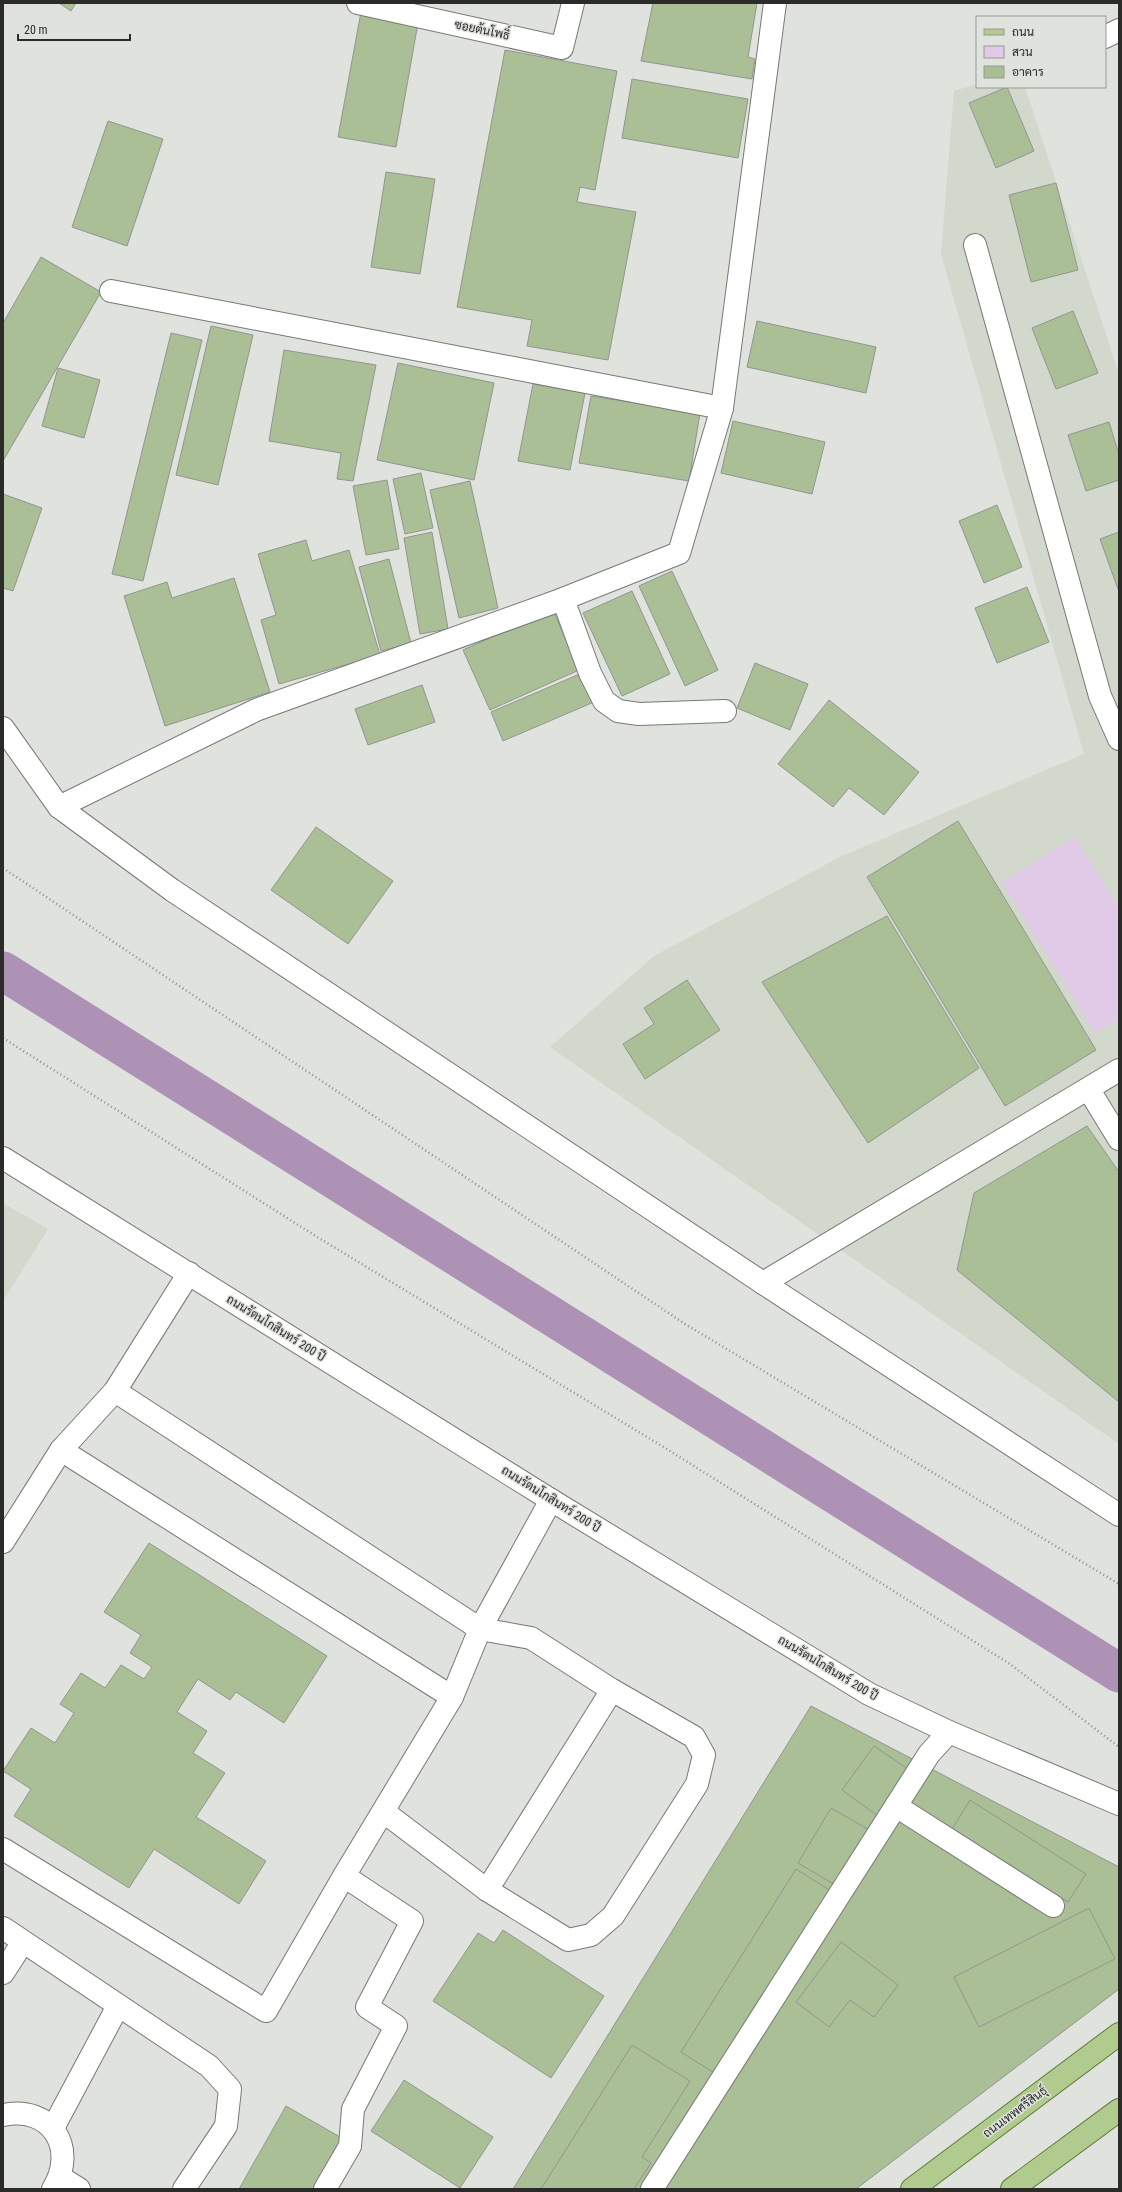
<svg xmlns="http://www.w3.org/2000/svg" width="1122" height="2192" viewBox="0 0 1122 2192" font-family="'Roboto Condensed',Sarabun,sans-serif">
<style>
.built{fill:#d2d8cc}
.green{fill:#e0cae8}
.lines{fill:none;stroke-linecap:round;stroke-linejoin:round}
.canal{stroke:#ad92b6;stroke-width:39}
.building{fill:#aabf96;stroke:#929590}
.minor-casing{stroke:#777975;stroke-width:24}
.major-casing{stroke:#5f7d39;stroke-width:24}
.path{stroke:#8d8f8c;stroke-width:2.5;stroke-dasharray:1 3;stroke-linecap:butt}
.minor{stroke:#fff;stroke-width:22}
.major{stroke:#b0cb8d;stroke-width:22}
.labels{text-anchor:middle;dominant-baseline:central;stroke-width:3;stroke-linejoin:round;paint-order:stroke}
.street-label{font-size:12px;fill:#2b2c2a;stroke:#dfe2dd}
</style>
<rect width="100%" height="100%" fill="#dfe2dd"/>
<g class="built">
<path d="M977,84V87H1025L1119,374V1444L550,1047L654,956L842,856L1084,754L941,254L954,91Z"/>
<path d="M3,1203L48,1229L3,1301Z"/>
</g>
<path class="green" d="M1075,837L1119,908V1019L1095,1033L1002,882Z"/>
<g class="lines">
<path class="canal" d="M3,971L1119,1673"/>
</g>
<g class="building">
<path d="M59,3H76L71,11Z"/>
<path d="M653,3H757L748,57L755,59L752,79L641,61Z"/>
<path d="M361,12L418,23L396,147L338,137Z"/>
<path d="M505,50L617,71L595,190L580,187L577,202L636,212L608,360L527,346L532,320L457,307Z"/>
<path d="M632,79L748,99L738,158L622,138Z"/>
<path d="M1007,87L1034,151L996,168L969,103Z"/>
<path d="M108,121L163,139L127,246L72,227Z"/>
<path d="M386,172L435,179L420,274L371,267Z"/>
<path d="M1056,183L1078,270L1031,282L1009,195Z"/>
<path d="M41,257L101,292L3,461V323Z"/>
<path d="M1073,311L1098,373L1056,389L1032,328Z"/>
<path d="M757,321L876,347L866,393L747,367Z"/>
<path d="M211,326L253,335L218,485L176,475Z"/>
<path d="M171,333L202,340L143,581L112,574Z"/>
<path d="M284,350L376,365L353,481L337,479L341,453L269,441Z"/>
<path d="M398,363L494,383L474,480L377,460Z"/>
<path d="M58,368L100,380L84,438L42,426Z"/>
<path d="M533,384L585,393L570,470L518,461Z"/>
<path d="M591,396L700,413L689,481L579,463Z"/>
<path d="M733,421L825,442L812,494L721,473Z"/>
<path d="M1109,422L1119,455V480L1086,491L1068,435Z"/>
<path d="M421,473L433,528L405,534L393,479Z"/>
<path d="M387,480L399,549L366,555L353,486Z"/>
<path d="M470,481L498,608L459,618L430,490Z"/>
<path d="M3,494L42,508L13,591L3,588Z"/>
<path d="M997,505L1022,567L984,583L959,521Z"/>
<path d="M432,532L448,629L420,634L404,538Z"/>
<path d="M1119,532V588L1118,589L1100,539Z"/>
<path d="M306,540L312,561L349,550L380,655L279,684L261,620L276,615L258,554Z"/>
<path d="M389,559L411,643L381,651L359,567Z"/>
<path d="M672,571L718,670L685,686L639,586Z"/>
<path d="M234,578L270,692L165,726L124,596L167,582L172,598Z"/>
<path d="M1027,587L1049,642L997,663L975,608Z"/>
<path d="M632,591L670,674L622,696L583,613Z"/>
<path d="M553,610L579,670L490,710L463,650Z"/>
<path d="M755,663L808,684L790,730L737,708Z"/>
<path d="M582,673L594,702L503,741L491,712Z"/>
<path d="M422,685L435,722L368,745L355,709Z"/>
<path d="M829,700L919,772L884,815L849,788L833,807L778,764Z"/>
<path d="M958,821L1096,1050L1005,1106L867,877Z"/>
<path d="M316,827L393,881L348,944L271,890Z"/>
<path d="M887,916L979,1068L868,1143L762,982Z"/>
<path d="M687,980L720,1030L645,1079L623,1044L654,1024L644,1008Z"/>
<path d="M1087,1126L1119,1172V1402L957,1270L974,1193Z"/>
<path d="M149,1543L327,1656L284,1723L236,1692L230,1700L198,1679L177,1712L207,1731L193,1753L225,1773L196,1817L266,1861L239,1904L154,1849L129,1888L14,1816L31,1789L3,1771L31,1728L55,1743L74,1713L60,1704L81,1673L105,1688L121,1665L144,1679L152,1667L130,1653L141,1635L104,1612Z"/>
<path d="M811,1706L1119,1867V1989L856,2189H513Z"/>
<path d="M874,1746L914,1773L881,1818L842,1790Z"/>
<path d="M970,1800L1086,1874L1068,1902L952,1829Z"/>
<path d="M831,1808L871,1831L839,1887L798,1863Z"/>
<path d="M796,1869L834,1893L719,2076L681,2052Z"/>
<path d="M1089,1908L1115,1959L979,2027L954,1977Z"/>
<path d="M503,1930L604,1996L551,2078L433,2001L478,1933L494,1943Z"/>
<path d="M841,1942L898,1985L874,2017L850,2000L829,2027L796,2002Z"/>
<path d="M632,2045L690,2081L642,2157L651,2163L634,2189H541Z"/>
<path d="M404,2080L493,2137L460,2188L371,2131Z"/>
<path d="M286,2106L347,2141L319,2189H239Z"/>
</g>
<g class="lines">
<defs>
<g id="minor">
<path d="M358,3L562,48L573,3"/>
<path d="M1105,37L1119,30"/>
<path d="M975,245L1100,696L1119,739"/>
<path d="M111,291L722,408"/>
<path d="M563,599L590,673L604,701L618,711L639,714L725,711"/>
<path d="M3,728L59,807L172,890L763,1283L1119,1515"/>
<path d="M59,807L256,710L563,599L679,553L722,408L775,3"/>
<path d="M1089,1090L1119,1139"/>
<path d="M3,1158L551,1500L869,1694L949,1732L1119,1804"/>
<path d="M763,1283L1119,1070"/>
<path d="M115,1391L480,1629L531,1638L612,1690L694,1737L704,1755L697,1784L613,1916L591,1935L568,1940L487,1890L384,1812"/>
<path d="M61,1450L452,1697"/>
<path d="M3,1542L61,1450L115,1391L189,1273"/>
<path d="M896,1806L1053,1906"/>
<path d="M3,1849L266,2011L344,1876"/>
<path d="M487,1890L612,1690"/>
<path d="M3,1928L209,2066L230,2089L226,2126L184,2189"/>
<path d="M3,1973L23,1942"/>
<path d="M3,2115C51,2105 78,2148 53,2189"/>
<path d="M53,2128L118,2006"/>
<path d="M60,2177L79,2189"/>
<path d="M325,2189L350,2146L353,2109L396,2026L367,2007L412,1921L344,1876L452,1697L480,1629L551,1500"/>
<path d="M652,2189L929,1754L949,1732"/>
</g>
<g id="major">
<path d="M912,2189L1119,2034"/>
<path d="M1012,2189L1119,2110"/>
</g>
</defs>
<use href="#minor" class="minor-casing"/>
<use href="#major" class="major-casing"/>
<g class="path">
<path d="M3,868L685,1324L1119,1584"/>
<path d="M3,1038L314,1235L670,1451L1010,1664L1119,1747"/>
</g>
<use href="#minor" class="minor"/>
<use href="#major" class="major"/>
</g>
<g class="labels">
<g class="street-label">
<text transform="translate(482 30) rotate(12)">ซอยต้นโพธิ์</text>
<text transform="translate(276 1328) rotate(32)">ถนนรัตนโกสินทร์ 200 ปี</text>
<text transform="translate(551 1499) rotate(32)">ถนนรัตนโกสินทร์ 200 ปี</text>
<text transform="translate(828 1668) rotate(31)">ถนนรัตนโกสินทร์ 200 ปี</text>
<text transform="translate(1015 2112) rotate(-37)">ถนนเทพศรีสินธุ์</text>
</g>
</g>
<rect width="1122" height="2192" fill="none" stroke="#2b2c2a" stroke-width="8"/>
<rect x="976" y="16" width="130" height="72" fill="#dfe2dd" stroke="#979995"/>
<rect x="984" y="29" width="20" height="6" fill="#b0cb8d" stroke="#979995"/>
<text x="1012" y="36" font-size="12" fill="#2b2c2a">ถนน</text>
<rect x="984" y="46" width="20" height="12" fill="#e0cae8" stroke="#979995"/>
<text x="1012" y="56" font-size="12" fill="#2b2c2a">สวน</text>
<rect x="984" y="66" width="20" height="12" fill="#aabf96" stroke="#979995"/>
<text x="1012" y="76" font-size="12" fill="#2b2c2a">อาคาร</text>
<path d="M18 34v6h112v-6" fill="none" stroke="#2b2c2a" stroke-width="2"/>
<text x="24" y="34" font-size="12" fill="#2b2c2a" stroke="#dfe2dd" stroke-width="3" paint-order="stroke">20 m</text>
</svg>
